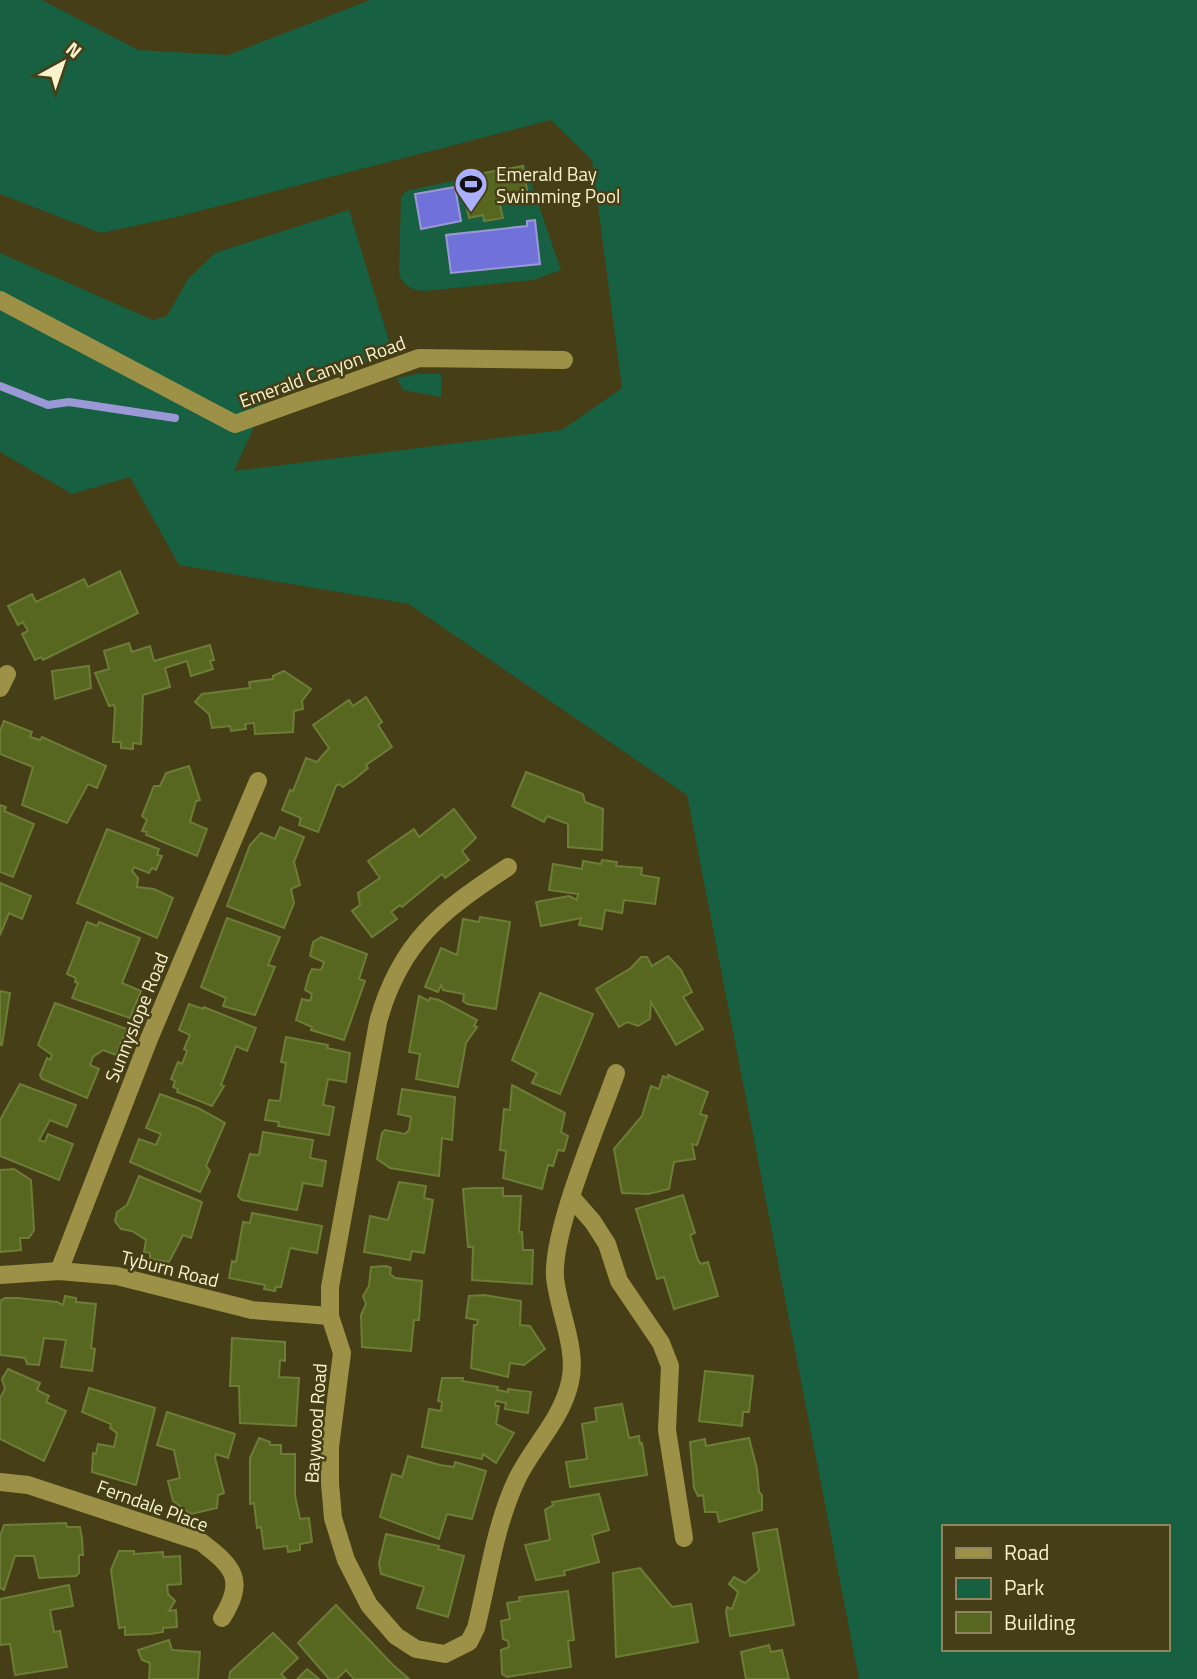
<svg xmlns="http://www.w3.org/2000/svg" width="1197" height="1679" viewBox="0 0 1197 1679" font-family="'Titillium Web',sans-serif">
<style>
.green{fill:#176041;fill-rule:evenodd}
.water{fill:#7172d9;stroke:#9a98d5;stroke-width:2}
.lines{fill:none;stroke-linecap:round;stroke-linejoin:round}
.stream{stroke:#9a98d5;stroke-width:8}
.building{fill:#586720;stroke:#6d7d37;stroke-width:2}
.minor{stroke:#9d9147;stroke-width:18}
.labels{text-anchor:middle;dominant-baseline:central;stroke-width:5;stroke-linejoin:round;paint-order:stroke}
.poi-label{font-size:19px;fill:#f8f2cd;stroke:#453e16;text-anchor:start}
.street-label{font-size:19px;fill:#f8f2cd;stroke:#453e16}
</style>
<rect width="100%" height="100%" fill="#453e16"/>
<g class="green">
<path d="M0,0H42L138,50L228,55L370,0H1197V1679H859L687,795L409,604L179,565L130,477L72,494L0,452V253L153,320L167,316L188,279L215,253L349,210L393,354L260,392L264,405L234,471L562,430L622,388L592,160L551,120L176,217L101,233L0,194ZM943,1527H1167V1649H943Z"/>
<path d="M525,165L561,270L533,280L425,291C414,291 403,286 399,274L401,197L406,191Z"/>
<path d="M418,374H441V397L403,390L397,378Z"/>
</g>
<g class="water">
<path d="M455,187L461,221L421,229L415,194Z"/>
<path d="M535,220L540,264L451,273L446,235L527,226V221Z"/>
</g>
<g class="lines">
<path class="stream" d="M0,386L48,405L69,402L175,418"/>
</g>
<g class="building">
<path d="M523,166L528,196L499,201L503,218L484,221L483,215L469,218L461,177Z"/>
<path d="M120,571L138,613L43,660L41,657L35,660L22,634L28,631L23,622L18,625L8,606L32,594L36,602L84,579L88,587Z"/>
<path d="M129,643L132,652L150,646L154,661L210,645L214,660L210,661L213,669L191,676L187,661L165,668L170,687L143,695L141,744L133,743V749L121,748V742H113L115,709L114,705L109,706L95,673L109,669L104,651Z"/>
<path d="M89,666L91,688L55,699L52,671Z"/>
<path d="M284,671L311,689L302,701L303,709L294,711L293,732L255,734L254,723L245,724L246,729L231,731L230,726L212,728L209,714L195,702L202,694L250,688L249,682L273,679V676Z"/>
<path d="M366,697L382,722L378,725L392,747L366,765L368,768L356,778L343,787L339,784L336,786L318,832L299,825L301,818L282,810L290,790L293,791L306,758L317,762L329,748L313,725L349,700L353,706Z"/>
<path d="M4,721L32,732L30,737L40,740L42,737L106,766L97,788L88,784L67,823L22,805L33,767L0,754V731Z"/>
<path d="M189,766L200,800L196,801L190,822L207,829L197,856L146,835L147,832L142,831L147,820L142,816L154,786H160L166,773Z"/>
<path d="M526,772L583,794L585,802L603,809L602,850L568,847V824L547,816L544,822L512,806Z"/>
<path d="M0,805L6,807L4,811L34,824L13,877L0,872Z"/>
<path d="M454,809L476,838L462,851L469,860L445,878L442,874L402,907L400,905L391,912L397,919L372,937L352,911L360,905L358,893L380,878L368,861L414,829L419,837Z"/>
<path d="M280,827L304,837L294,862L300,885L291,889L294,903L284,928L227,906L250,845L261,833L275,839Z"/>
<path d="M107,829L159,849L157,855L162,856L156,870L152,868L149,873L134,867L132,871L138,878L137,887L154,889L173,898L157,938L77,903Z"/>
<path d="M602,860L617,862L616,866L642,868L641,875L659,878L655,904L624,900L622,913L605,910L602,929L579,925L581,918L541,926L536,902L569,896L577,900L578,894L549,890L553,864L582,869L583,861L601,864Z"/>
<path d="M0,883L31,896L22,919L9,913L0,935Z"/>
<path d="M480,917L510,922L496,1009L467,1004L463,1001L464,994L443,990L441,985L438,992L425,987L441,948L457,955L463,919L479,922Z"/>
<path d="M227,918L280,937L268,965L275,967L255,1015L223,1006L226,998L201,987Z"/>
<path d="M87,922L97,926L99,922L140,938L122,983L141,991L130,1018L72,998L78,983L75,982L76,978L67,974Z"/>
<path d="M321,937L367,954L359,979L365,981L344,1040L311,1030L312,1027L296,1020L302,999L310,1001L312,994L305,990L309,975L312,969L321,970L324,962L310,956L313,942Z"/>
<path d="M668,956L681,970L692,992L683,997L703,1029L676,1045L651,1002L650,1019L638,1026L627,1022L619,1027L596,989L631,968L641,957H647L652,966Z"/>
<path d="M0,991L10,993L2,1045H0Z"/>
<path d="M540,993L593,1014L560,1094L532,1083L537,1073L512,1060Z"/>
<path d="M419,996L429,1001L430,998L439,1000L477,1020L474,1026L477,1027L466,1043L458,1087L416,1079L420,1054L409,1052Z"/>
<path d="M55,1003L127,1029L116,1055L103,1050L93,1057L90,1065L99,1069L87,1098L42,1079L40,1075L47,1058L50,1060L52,1055L38,1045Z"/>
<path d="M189,1004L203,1009L204,1007L256,1028L247,1051L236,1046L221,1085L224,1086L212,1106L177,1092L178,1089L173,1087L175,1081L171,1079L178,1062L182,1064L187,1051L184,1049L190,1035L179,1030Z"/>
<path d="M286,1037L328,1045L327,1048L350,1053L346,1082L328,1079L323,1105L334,1107L329,1135L278,1126L279,1122L265,1120L269,1100L280,1101L286,1063L281,1062Z"/>
<path d="M668,1075L708,1092L700,1114L707,1116L697,1145L692,1144L695,1159L674,1162L669,1189L648,1194L622,1193L614,1149L642,1116L651,1086L659,1089L663,1076L668,1078Z"/>
<path d="M20,1084L76,1105L67,1127L50,1120L39,1140L45,1142L48,1134L73,1144L59,1180L0,1156V1120Z"/>
<path d="M512,1085L565,1113L561,1132L568,1136L564,1151L558,1150L553,1166L548,1165L542,1189L503,1178L506,1151L500,1150L504,1109L510,1110Z"/>
<path d="M402,1089L455,1097L452,1140L442,1138L439,1176L390,1168L377,1159L382,1133L385,1130L405,1134L409,1130L411,1117L398,1114Z"/>
<path d="M160,1094L198,1108L225,1123L206,1166L210,1171L200,1192L130,1162L139,1139L156,1145L161,1134L146,1128Z"/>
<path d="M263,1132L313,1140L310,1158L326,1161L322,1186L303,1183L297,1210L242,1200L238,1196L250,1154L259,1155Z"/>
<path d="M14,1169L31,1180L34,1230L29,1238H20L21,1250L0,1252V1170Z"/>
<path d="M139,1176L202,1202L191,1238L183,1235L169,1262L150,1259V1253L144,1252L146,1240L132,1231L121,1229L115,1221L117,1212L127,1205Z"/>
<path d="M399,1182L426,1186L424,1198L433,1200L424,1253L412,1251L410,1260L364,1252L370,1216L388,1220Z"/>
<path d="M476,1188H503V1196H521L519,1232H522L523,1250H533L532,1284L472,1280L473,1247H468L463,1189Z"/>
<path d="M683,1195L695,1233L690,1235L698,1260L701,1264L708,1262L718,1296L674,1309L664,1277L657,1279L636,1209Z"/>
<path d="M252,1213L322,1226L317,1253L290,1248L281,1287H276L275,1291L264,1289L265,1285L229,1278L232,1261L236,1262L243,1222L250,1223Z"/>
<path d="M386,1266L391,1268L390,1274L395,1278L422,1281L419,1320H414L411,1351L362,1347L361,1315L366,1304L363,1296L369,1286L371,1267Z"/>
<path d="M484,1295L521,1301L520,1325L530,1326L545,1349L524,1365L510,1363L508,1377L471,1368L474,1325H477L478,1320L466,1318L469,1296Z"/>
<path d="M65,1296L76,1298V1302L96,1304L91,1348L95,1349L92,1371L61,1367L66,1340L44,1338L39,1365L27,1364L25,1358L0,1355V1301L5,1298H18L57,1302L63,1305Z"/>
<path d="M232,1338L285,1342V1361L280,1360L279,1377L299,1378L296,1426L240,1423L239,1386H230Z"/>
<path d="M8,1369L40,1383L37,1390L49,1396L46,1402L66,1411L44,1461L0,1439V1398L5,1389L2,1379Z"/>
<path d="M705,1371L753,1376L749,1412H743L742,1426L699,1421Z"/>
<path d="M442,1378H463L462,1381L498,1387L497,1390L508,1392V1389L531,1392L528,1413L505,1409L506,1403L496,1401L495,1406H499L496,1424L514,1433L496,1463L483,1454L482,1459L422,1447L429,1409L441,1411L442,1402L438,1401Z"/>
<path d="M89,1388L155,1408L136,1485L92,1472L93,1453L96,1454L98,1444L114,1447L117,1433L110,1428L111,1424L82,1412Z"/>
<path d="M622,1404L629,1438L639,1436L640,1444L642,1443L647,1475L570,1487L566,1462L587,1459L582,1424L597,1421L595,1408Z"/>
<path d="M167,1412L235,1434L228,1458L216,1454L215,1458L224,1493L218,1495L217,1508L191,1514L173,1501L168,1481L180,1478L174,1450L157,1445Z"/>
<path d="M259,1438L270,1442V1445H281V1454H295V1496L300,1519L309,1518L312,1542L300,1544V1550L288,1552L287,1546L264,1549L261,1527L257,1528L254,1503L250,1504V1458Z"/>
<path d="M749,1438L757,1469L759,1492L762,1495V1510L719,1522L717,1512H705L703,1495L698,1496L694,1488L690,1442L705,1439L706,1446Z"/>
<path d="M408,1456L440,1465L454,1467L455,1462L486,1471L472,1519L447,1514L439,1539L380,1517L392,1474L402,1477Z"/>
<path d="M599,1494L609,1530L592,1535L599,1562L564,1571L565,1575L536,1580L525,1545L550,1540L545,1510L553,1505L552,1502Z"/>
<path d="M66,1523L67,1527H80L82,1538L83,1555H79V1573L76,1576L39,1578L34,1556H15L4,1590L0,1588V1536L4,1525Z"/>
<path d="M777,1529L794,1625L730,1636L726,1612L727,1607L732,1609L738,1592L729,1584L734,1577L745,1583L759,1571L753,1533Z"/>
<path d="M386,1534L439,1546L438,1549L464,1556L448,1617L417,1608L424,1587L381,1574L379,1563Z"/>
<path d="M119,1551H134V1554L163,1552V1557L180,1556L181,1584L167,1585L168,1594L175,1601L169,1611L176,1610L177,1627L163,1628V1632L150,1634L125,1635V1627L119,1628L111,1570Z"/>
<path d="M640,1568L672,1607L691,1604L698,1642L616,1657L613,1573Z"/>
<path d="M69,1585L73,1606L50,1610L54,1632L60,1631L67,1667L15,1675L10,1644L0,1645V1599Z"/>
<path d="M568,1591L574,1640L568,1641L571,1667L507,1677L502,1674L501,1650L509,1647L508,1641L503,1639L501,1621L510,1619L507,1603L520,1601L519,1597Z"/>
<path d="M336,1605L392,1664L409,1679H354L346,1670L337,1679H329L298,1643Z"/>
<path d="M273,1633L298,1658L281,1674L286,1679H229L230,1672Z"/>
<path d="M169,1640L172,1650L200,1652L198,1679H149L150,1663L142,1660L138,1650Z"/>
<path d="M769,1645L771,1652L782,1650L789,1679H746L741,1652Z"/>
<path d="M307,1669L319,1679H297Z"/>
</g>
<g class="lines">
<g class="minor">
<path d="M0,300L235,424L419,358L564,360"/>
<path d="M0,688L7,674"/>
<path d="M508,867C441,911 400,942 378,1022L330,1287V1316L342,1353L330,1447V1483L333,1518L346,1560L369,1605L396,1636L416,1649L445,1654L469,1642L476,1628C488,1580 495,1525 517,1479C533,1446 562,1419 570,1382C578,1349 558,1310 555,1277C552,1229 599,1122 616,1073"/>
<path d="M572,1198L593,1222L607,1244L619,1281L661,1343L670,1366L667,1430L684,1538"/>
<path d="M59,1271L149,1039L258,781"/>
<path d="M0,1275L59,1271L117,1276L252,1310L330,1316"/>
<path d="M0,1482L28,1485L201,1542C234,1567 246,1580 222,1618"/>
</g>
</g>
<defs>
<symbol id="stadium-pin" viewBox="-11 -11 22 30"><path d="M0 17L-7.5 6A9.5 9.5 0 1 1 7.5 6Z" fill="#aab0fb" stroke="#453e16"/><path d="M0-5a6.5 5 0 1 0 0 10a6.5 5 0 1 0 0-10ZM-3.5-1.8h7v3.6h-7Z" fill="#111"/></symbol>
</defs>
<g fill-rule="evenodd">
<use href="#stadium-pin" x="452" y="165" width="38" height="52"/>
</g>
<g class="labels">
<g class="poi-label">
<text x="496" y="173">Emerald Bay<tspan x="496" dy="22">Swimming Pool</tspan></text>
</g>
<g class="street-label">
<text transform="translate(322 371) rotate(-20)">Emerald Canyon Road</text>
<text transform="translate(136 1017) rotate(-68)">Sunnyslope Road</text>
<text transform="translate(170 1268) rotate(14)">Tyburn Road</text>
<text transform="translate(315 1423) rotate(-86)">Baywood Road</text>
<text transform="translate(153 1505) rotate(20)">Ferndale Place</text>
</g>
</g>
<rect x="942" y="1525" width="228" height="126" fill="#453e16" stroke="#8d865f" stroke-width="2"/>
<rect x="956" y="1548" width="35" height="10" fill="#9d9147" stroke="#8d865f" stroke-width="2"/>
<text x="1004" y="1560" font-size="21" fill="#f8f2cd">Road</text>
<rect x="956" y="1578" width="35" height="21" fill="#176041" stroke="#8d865f" stroke-width="2"/>
<text x="1004" y="1595" font-size="21" fill="#f8f2cd">Park</text>
<rect x="956" y="1612" width="35" height="21" fill="#586720" stroke="#8d865f" stroke-width="2"/>
<text x="1004" y="1630" font-size="21" fill="#f8f2cd">Building</text>
<g transform="translate(63 63) rotate(40)" stroke="#453e16" stroke-width="5" paint-order="stroke">
<path d="M0-5L12 26L0 18L-12 26Z" fill="#f8f2cd"/>
<text y="-10" font-size="19" font-weight="bold" text-anchor="middle" fill="#f8f2cd">N</text>
</g>
</svg>
